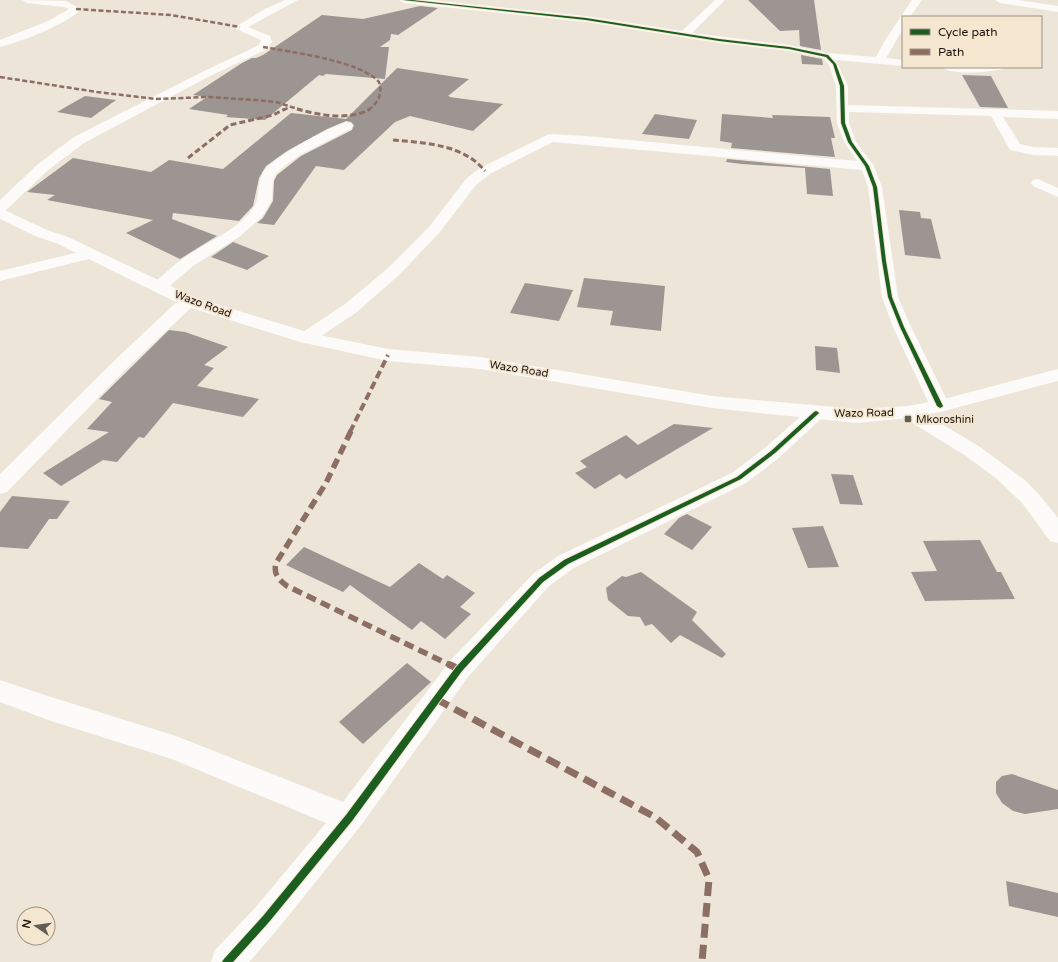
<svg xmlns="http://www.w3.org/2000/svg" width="1058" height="962" viewBox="0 0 1058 962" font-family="'Varela Round',sans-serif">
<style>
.building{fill:#9c9592}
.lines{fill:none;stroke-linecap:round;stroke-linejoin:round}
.street{fill:#fcfbf9;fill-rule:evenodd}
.secondary{fill:#fcfbf9;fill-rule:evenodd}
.quiet-far4{stroke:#8d6e63;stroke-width:2.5;stroke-dasharray:5 2.5;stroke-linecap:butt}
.quiet-far3{stroke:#8d6e63;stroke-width:3;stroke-dasharray:6 3;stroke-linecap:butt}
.quiet-far2{stroke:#8d6e63;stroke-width:4;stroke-dasharray:8 4;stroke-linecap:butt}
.quiet-far1{stroke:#8d6e63;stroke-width:5.5;stroke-dasharray:10 5.5;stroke-linecap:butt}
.quiet{stroke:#8d6e63;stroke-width:7;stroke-dasharray:14 7;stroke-linecap:butt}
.cycleway-casing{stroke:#f5e6d0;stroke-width:2}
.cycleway{fill:#1b5e20;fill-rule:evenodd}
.poi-dot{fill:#645e55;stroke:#f5e6d0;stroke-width:1.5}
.labels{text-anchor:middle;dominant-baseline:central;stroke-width:4;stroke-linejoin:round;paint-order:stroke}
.street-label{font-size:11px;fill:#1b150e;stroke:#f5e6d0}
.poi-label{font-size:11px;fill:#1b150e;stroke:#f5e6d0;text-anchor:start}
</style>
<rect width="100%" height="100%" fill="#ede5d8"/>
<g class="building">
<path d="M748,0H814L821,50L800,46L799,30L780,31Z"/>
<path d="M420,6L438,8L398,35L391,34L390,40L380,47H389L385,79L326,74L323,76L319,75L265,120L226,117L228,115L189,109L207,97L193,95L242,63L252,58H256L263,55L322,15L363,19Z"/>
<path d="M801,55L822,59L823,65L802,64Z"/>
<path d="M397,68L469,79L448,96H450L449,97L503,104L473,131L410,116L395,122L344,170L316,166L274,225L257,223L263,218L273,201L274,181L277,175L301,156L352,130L354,125L351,122L346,121L327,129L287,151L266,166L259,178L253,206L239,221L173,213L172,219L217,236L180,259L126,233L153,220L47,200L55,195L27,192L73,158L151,172L169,160L223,169L291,113L346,119Z"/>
<path d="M962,75L991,76L1008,108L980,107Z"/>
<path d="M85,96L116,100L91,118L57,112Z"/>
<path d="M655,114L697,120L689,139L642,134Z"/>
<path d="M722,114L773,118L772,115L830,117L835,138H831L835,157L731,148L732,143L720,141Z"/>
<path d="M727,159L830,169L833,196L807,194L805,168L742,164L726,162Z"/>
<path d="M899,210L920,212L921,218L931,219L941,259L905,255Z"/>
<path d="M233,242L269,256L247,270L211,257Z"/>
<path d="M584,278L665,286L661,331L610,325L613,311L577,307Z"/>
<path d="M525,283L573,290L559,321L510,313Z"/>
<path d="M169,330L185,332L228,347L204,365L214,368L197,386L259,399L243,417L173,403L144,438L139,437L117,462L103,460L61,486L43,473L109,432L87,429L112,402L99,399Z"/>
<path d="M815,346L837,348L840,373L816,370Z"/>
<path d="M674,424L713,428L626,479L620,474L595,489L575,473L587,467L580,461L626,435L638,445Z"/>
<path d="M831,474L853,475L863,505L840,504Z"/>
<path d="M12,496L70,501L57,519H49L28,549L0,547V512Z"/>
<path d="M687,514L712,527L692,550L664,534L679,518Z"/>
<path d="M823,526L839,567L808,568L792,528Z"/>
<path d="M980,540L997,572H1001L1015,599L925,601L911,572L937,571L923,541Z"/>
<path d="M304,547L390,587L419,563L443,579L447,575L475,593L460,607L471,614L445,639L421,621L412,630L350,585L343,592L286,565Z"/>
<path d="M641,572L697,612L692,620L726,654L722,658L680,635L671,643L652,624L645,626L640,617L628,616L608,600L606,588L622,576L626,577Z"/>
<path d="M407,663L431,682L363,744L339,722Z"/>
<path d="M1012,774L1058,790V809L1025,814L1013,811L1002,803L996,793V782L1002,776Z"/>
<path d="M1006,881L1058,893V917L1009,906Z"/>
</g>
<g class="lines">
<g class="street">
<path d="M22,0L66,1L81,9C70,23 18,43 0,47V40L48,21L69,9L64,7L27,3Z"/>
<path d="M285,0H298L248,27L270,36L272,42L267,49L208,77L84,143L47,171L5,211L0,212V200L37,165L74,137L200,73L259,45L261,40L236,29L235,27L265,9Z"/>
<path d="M399,0H431L586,16L682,31L715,0H725L692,33L789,45L827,53L876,57L884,42L912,0H922L910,17H903V29L886,58L903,60V66L836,60L848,86V105L1058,111V119L1003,117L1020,144L1033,147L1058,148V156L1033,155L1010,150L991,116L849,112V123L856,142L874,166L882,187L898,297L911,327L950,406L947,410L940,412L933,410L930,406L893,327L882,297L868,187L862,170L553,142L490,174L476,185L439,233L399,275L357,312L312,342L306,343L300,342L297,338L300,334L345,304L387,269L429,227L466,179L480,168L547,135L551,134L586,136L857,161L844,142L837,123L836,86L829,65L823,58L789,51L719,43L586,22L404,3Z"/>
<path d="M995,0H1018L1058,6V12L1000,3Z"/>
<path d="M942,67H1005L1003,69C992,72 950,76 942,67Z"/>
<path d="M347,122L351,123L353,126L351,129L300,155L286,165L276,174L273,181L272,200L262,217L239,237L193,266L165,290L159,292L153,290L151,287L153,284C162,276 171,267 181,260C204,243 233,233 251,211C261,200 256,187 262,174C270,158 329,127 347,122Z"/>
<path d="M1038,179L1058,188V197L1033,186L1031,183L1033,180Z"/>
<path d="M92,249L97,251L100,254L97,257L0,281V271Z"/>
<path d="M188,296L194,297L196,301L194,305L128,367L7,492L0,494V474L116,359L182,297Z"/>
<path d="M908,406L915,408L980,447L1026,481L1042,498L1058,518V543L1050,541L1023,504L997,479L966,456L901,416L898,412L901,408Z"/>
<path d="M816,407L823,409L826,413L823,417L780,457L746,483L574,568L549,586L468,677L359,828L277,930L249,962H211L215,950L255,908L326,823L172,759L51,721L0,702V680L51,697L176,736L343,802L450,661L533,574L558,556L732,473L766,447L809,409Z"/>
</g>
<path class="secondary" d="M0,208L47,230L68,237L194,297L310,333L388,349L480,357L712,396L857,409L908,406L940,400L1058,369V381L940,412L908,418L857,423L712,408L480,369L388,361L300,342L182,305L56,243L35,236L0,219Z"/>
<g class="quiet-far4">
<path d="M76,9L171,15L240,27"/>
<path d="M263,47C291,52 361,61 379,82C383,93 378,104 368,110"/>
<path d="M0,77L97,92L156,99L208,97L255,100L276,102L301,110"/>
<path d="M283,110L290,107"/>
</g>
<g class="quiet-far3">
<path d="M297,109C319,115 349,121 370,109"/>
<path d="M393,140C425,143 463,144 485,171"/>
<path d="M188,158L230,125L273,115L285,109"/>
</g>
<path class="quiet-far2" d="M350,432L388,355"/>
<path class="quiet-far1" d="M351,431L326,483L276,563C273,574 279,580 287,586L450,665"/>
<g class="quiet">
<path d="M448,664L459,669"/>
<path d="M436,699L655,817L697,852L709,879L702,962"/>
</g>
<defs>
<g id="cycleway">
<path d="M403,0H412L586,18L719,39L789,47L828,55L836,64L844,86L845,123L852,142L869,166L877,187L886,261L892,297L904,327L943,406L942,407L940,408L937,406L900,327L888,297L882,261L873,187L865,166L848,142L841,123L840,86L833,64L826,57L789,49L719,41L586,20Z"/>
<path d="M816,411L818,412L819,413L818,414L775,453L741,479L568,564L543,582L462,671L352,821L269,922L233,962H222L224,959L263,916L346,815L456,667L539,578L564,560L737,477L771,451L814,412Z"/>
</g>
</defs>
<use href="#cycleway" class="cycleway-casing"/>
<use href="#cycleway" class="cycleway"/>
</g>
<rect class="poi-dot" x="904" y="415" width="8" height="8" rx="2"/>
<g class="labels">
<g class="street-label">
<text transform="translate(203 304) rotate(20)">Wazo Road</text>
<text transform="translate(519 369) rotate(9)">Wazo Road</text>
<text transform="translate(864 413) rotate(-1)">Wazo Road</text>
</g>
<g class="poi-label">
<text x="916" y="419">Mkoroshini</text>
</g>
</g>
<rect x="902" y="16" width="140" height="52" fill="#f5e6d0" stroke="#9e9282"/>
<rect x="910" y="29" width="20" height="6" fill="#1b5e20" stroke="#9e9282"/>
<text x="938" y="36" font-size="12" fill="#1b150e">Cycle path</text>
<rect x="910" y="49" width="20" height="6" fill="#8d6e63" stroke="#9e9282"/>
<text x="938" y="56" font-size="12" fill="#1b150e">Path</text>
<g transform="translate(36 926) rotate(283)"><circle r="19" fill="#f5e6d0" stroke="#9e9282"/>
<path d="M0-3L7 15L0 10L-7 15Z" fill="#645e55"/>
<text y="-6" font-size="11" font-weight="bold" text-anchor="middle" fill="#1b150e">N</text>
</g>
</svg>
